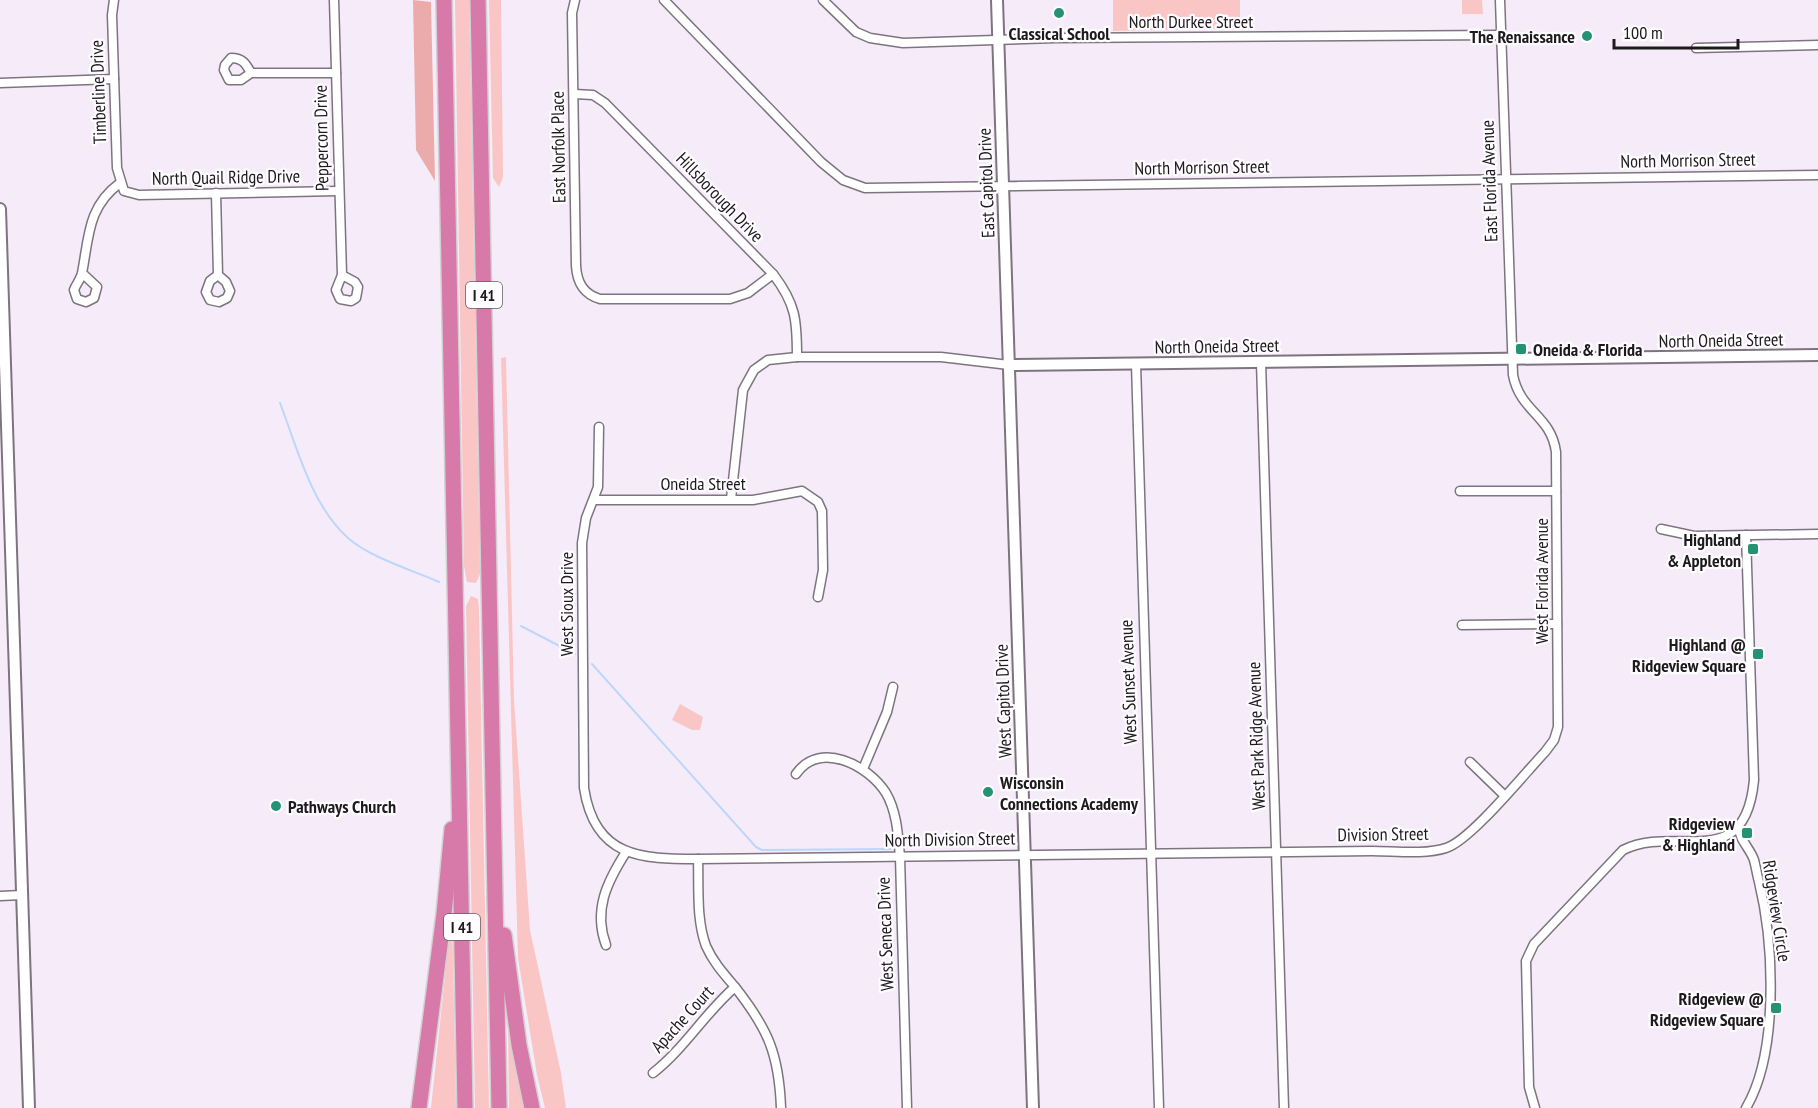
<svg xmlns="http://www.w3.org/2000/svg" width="1818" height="1108" viewBox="0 0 1818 1108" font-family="'PT Sans Narrow',sans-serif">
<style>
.green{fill:#f9c6c5}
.forest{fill:#ecabab}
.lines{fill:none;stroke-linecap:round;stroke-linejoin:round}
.stream{stroke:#bcd6fd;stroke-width:2}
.minor-casing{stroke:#7d747f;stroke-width:11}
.tertiary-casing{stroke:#7d747f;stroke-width:14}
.motorway-casing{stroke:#d2d1d2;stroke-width:18}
.minor{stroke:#fff;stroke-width:8}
.tertiary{stroke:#fff;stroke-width:10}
.motorway{stroke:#d77aa9;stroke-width:15}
.poi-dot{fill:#259373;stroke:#fefcff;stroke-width:2}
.labels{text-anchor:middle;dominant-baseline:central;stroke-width:4.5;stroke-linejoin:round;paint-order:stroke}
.shield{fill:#fefcff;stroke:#605e62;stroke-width:1.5}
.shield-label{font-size:16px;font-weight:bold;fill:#1d1a1e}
.street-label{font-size:18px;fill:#1d1a1e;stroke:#fefcff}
.poi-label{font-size:18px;font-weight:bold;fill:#1d1a1e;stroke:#fefcff;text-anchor:end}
</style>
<rect width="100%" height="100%" fill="#f6ecf9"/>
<g class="green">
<path d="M455,0H469L480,574L476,583L467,582L464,566Z"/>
<path d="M489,0H501L503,177L499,187L493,178Z"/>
<path d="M1113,0H1240V28L1113,31Z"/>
<path d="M1462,0H1482L1483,14H1462Z"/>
<path d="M506,357L514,700L530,930L561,1073L566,1108H545L537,1075L518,958L501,358Z"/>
<path d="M471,596L478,599L479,608L489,1108H475L466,606Z"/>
<path d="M680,704L703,717L700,730H692L672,720Z"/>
<path d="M452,911L456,1108H431Z"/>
<path d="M508,1023L527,1108H509Z"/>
</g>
<path class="forest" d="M413,0L431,2L435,181L416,150Z"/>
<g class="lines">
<g class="stream">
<path d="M280,403C297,447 311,505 348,538C369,557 412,570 439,582"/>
<path d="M521,626L575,654"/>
<path d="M592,664L756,847L762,850L891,849"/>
</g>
<defs>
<g id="minor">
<path d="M114,0L112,15L117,168L124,191L139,195L338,191"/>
<path d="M334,0L342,275L336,290L340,299L351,301L356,298L358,287L355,282L342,275"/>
<path d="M575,0L572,13L576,266C577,282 583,294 600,299H730L748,293L773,274"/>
<path d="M664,0L821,162L843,180L865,188L1818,175"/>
<path d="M823,0L856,32L870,38L903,43L1055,38L1502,35"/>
<path d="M1696,48L1818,45"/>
<path d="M251,73L241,80H229L224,70L225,65L231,58C243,58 246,64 251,73H336"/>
<path d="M0,83L114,79"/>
<path d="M574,94L593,95L605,103L773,274C796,304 797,320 797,357"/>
<path d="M216,193L218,275L210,281L206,292L210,300L219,302L227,298L230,291L226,282L218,275"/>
<path d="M82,273L97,287L94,298L86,302L77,299L74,290C76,284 81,279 82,273C89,238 87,207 120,183"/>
<path d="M1261,362L1284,1108"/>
<path d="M1136,364L1159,1108"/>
<path d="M599,427L598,487L586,518L582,543L584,788C595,858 641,859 698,859L1372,851C1395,851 1424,855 1446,848C1470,841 1525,773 1545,752L1554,740L1558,727L1556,452C1551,415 1520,412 1513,375L1500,0"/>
<path d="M1460,491H1556"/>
<path d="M731,499L743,390L754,370L768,360L797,357H941L1009,365"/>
<path d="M594,500H753L802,491L818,502L822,511L823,570L818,597"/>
<path d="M1661,529L1694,536L1818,534"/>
<path d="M1462,625L1557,624"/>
<path d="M1470,762L1504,795"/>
<path d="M863,769L887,712L893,687"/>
<path d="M796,774C820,740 868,765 886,793C897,812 898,835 900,857L907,1108"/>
<path d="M1739,827C1739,840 1750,848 1754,860C1756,867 1757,875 1759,882C1774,944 1779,1052 1746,1108"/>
<path d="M698,859C699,887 696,919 706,946C713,962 724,974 735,987C768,1029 779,1054 781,1108"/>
<path d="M0,896L22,895"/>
<path d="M606,945C593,910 607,882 626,852"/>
<path d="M653,1073C684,1049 705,1013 735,987"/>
<path d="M1535,1108L1529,1087L1526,961L1534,944L1623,850C1676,823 1745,876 1754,780L1746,535"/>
</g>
<g id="tertiary">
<path d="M997,0L1033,1108"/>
<path d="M0,209L29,1108"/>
<path d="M1009,365L1818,355"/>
</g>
<g id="motorway">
<path d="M444,0L465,1108"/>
<path d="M478,0L499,1108"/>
<path d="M504,935L519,1045L532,1108"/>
<path d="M419,1108L444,914L452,829"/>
</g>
</defs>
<use href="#minor" class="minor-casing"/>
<use href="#tertiary" class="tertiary-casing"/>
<use href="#motorway" class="motorway-casing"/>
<use href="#minor" class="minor"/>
<use href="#tertiary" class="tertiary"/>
<use href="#motorway" class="motorway"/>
</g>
<g class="poi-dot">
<circle cx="1059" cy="13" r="6"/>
<circle cx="1587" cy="36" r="6"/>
<rect x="1515" y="343" width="12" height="12" rx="3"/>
<rect x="1747" y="543" width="12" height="12" rx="3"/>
<rect x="1752" y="648" width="12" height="12" rx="3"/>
<circle cx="988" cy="792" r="6"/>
<circle cx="276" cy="806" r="6"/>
<rect x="1741" y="827" width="12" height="12" rx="3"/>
<rect x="1770" y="1002" width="12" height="12" rx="3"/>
</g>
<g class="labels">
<g class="shield">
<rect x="466" y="282" width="36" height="26" rx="4.5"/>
<rect x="444" y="914" width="36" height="26" rx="4.5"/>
</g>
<g class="shield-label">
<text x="484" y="295">I 41</text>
<text x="462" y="927">I 41</text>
</g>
<g class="street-label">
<text x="1191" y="21">North Durkee Street</text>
<text transform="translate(98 92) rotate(-92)">Timberline Drive</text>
<text transform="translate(321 138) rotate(-91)">Peppercorn Drive</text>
<text transform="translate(558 147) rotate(-91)">East Norfolk Place</text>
<text transform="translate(1688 160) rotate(-1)">North Morrison Street</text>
<text transform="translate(1202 167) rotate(-1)">North Morrison Street</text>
<text transform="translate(226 177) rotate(-1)">North Quail Ridge Drive</text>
<text transform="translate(1489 181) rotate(-92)">East Florida Avenue</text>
<text transform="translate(986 183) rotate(-92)">East Capitol Drive</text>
<text transform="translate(720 197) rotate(46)">Hillsborough Drive</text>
<text transform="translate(1721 340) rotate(-1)">North Oneida Street</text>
<text transform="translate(1217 346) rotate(-1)">North Oneida Street</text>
<text x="703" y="483">Oneida Street</text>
<text transform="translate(1541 581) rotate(-90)">West Florida Avenue</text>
<text transform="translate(566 604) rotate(-90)">West Sioux Drive</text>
<text transform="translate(1128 682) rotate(-92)">West Sunset Avenue</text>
<text transform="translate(1003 701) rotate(-92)">West Capitol Drive</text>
<text transform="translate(1256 736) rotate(-92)">West Park Ridge Avenue</text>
<text transform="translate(1383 834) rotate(-1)">Division Street</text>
<text transform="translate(950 839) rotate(-1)">North Division Street</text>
<text transform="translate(1777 911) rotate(81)">Ridgeview Circle</text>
<text transform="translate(885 934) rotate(-92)">West Seneca Drive</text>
<text transform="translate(682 1019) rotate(-48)">Apache Court</text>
</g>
<g class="poi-label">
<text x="1059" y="33" text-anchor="middle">Classical School</text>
<text x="1575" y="36">The Renaissance</text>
<text x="1533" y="349" text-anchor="start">Oneida &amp; Florida</text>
<text x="1741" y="539">Highland<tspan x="1741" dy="21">&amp; Appleton</tspan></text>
<text x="1746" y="644">Highland @<tspan x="1746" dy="21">Ridgeview Square</tspan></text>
<text x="1000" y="782" text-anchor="start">Wisconsin<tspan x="1000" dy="21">Connections Academy</tspan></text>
<text x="288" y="806" text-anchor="start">Pathways Church</text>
<text x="1735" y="823">Ridgeview<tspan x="1735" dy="21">&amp; Highland</tspan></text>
<text x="1764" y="998">Ridgeview @<tspan x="1764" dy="21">Ridgeview Square</tspan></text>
</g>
</g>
<path d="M1614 39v9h124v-9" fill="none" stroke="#1d1a1e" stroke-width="3"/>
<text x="1623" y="39" font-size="18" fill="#1d1a1e" stroke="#fefcff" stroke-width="4.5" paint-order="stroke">100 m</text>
</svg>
